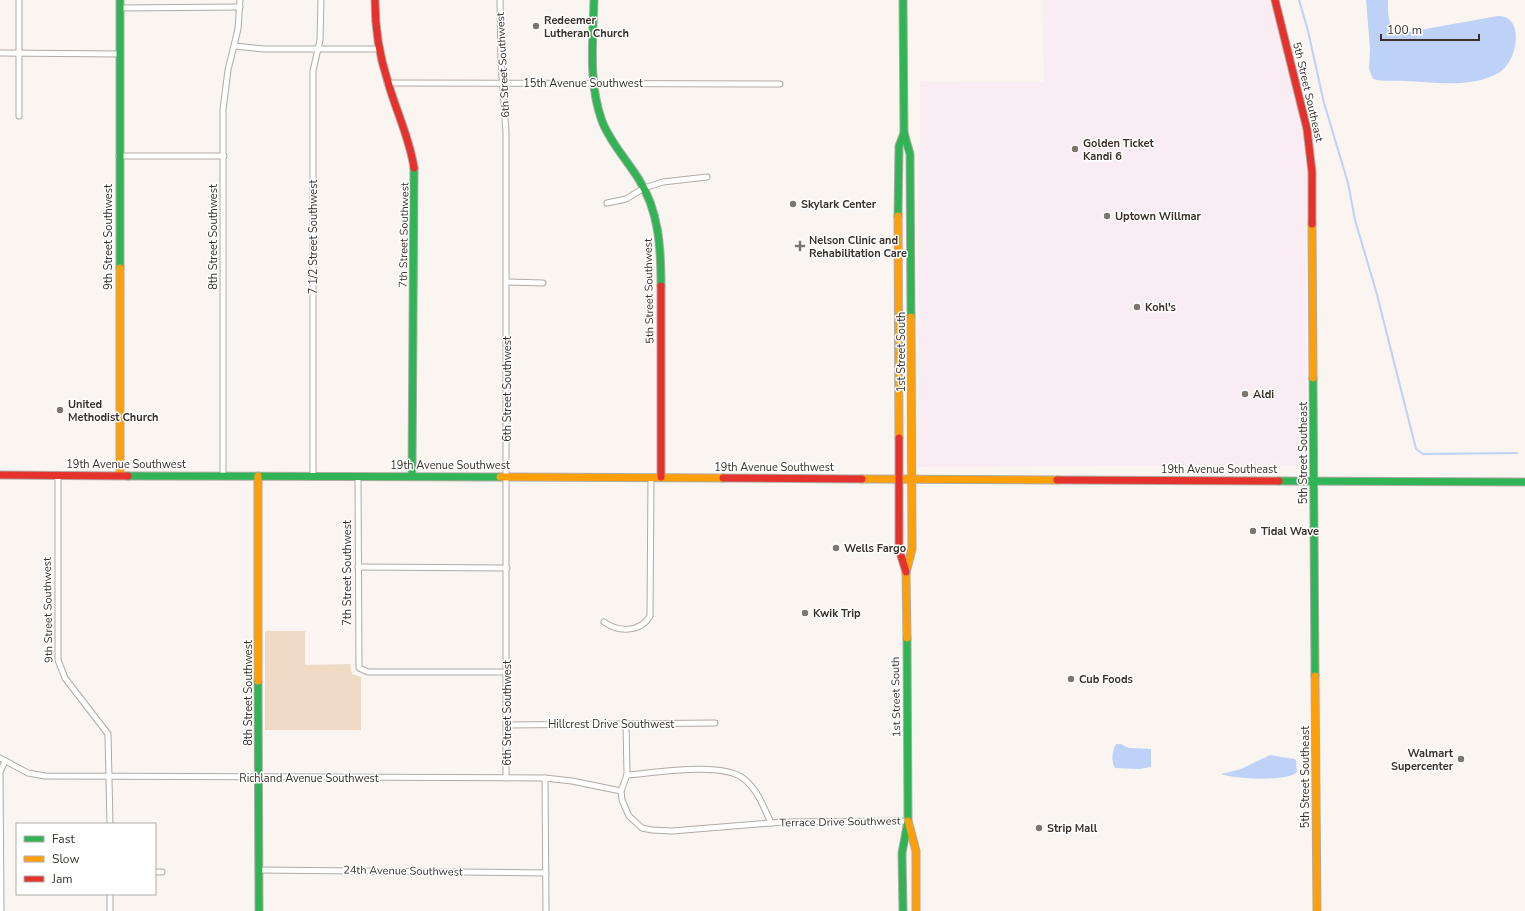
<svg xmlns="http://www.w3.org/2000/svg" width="1525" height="911" viewBox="0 0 1525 911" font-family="'Nunito Sans',sans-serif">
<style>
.commercial{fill:#f9edf3}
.green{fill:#efdac5}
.water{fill:#bdd2f6}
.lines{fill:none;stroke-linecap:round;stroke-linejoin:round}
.stream{stroke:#bdd2f6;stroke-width:2}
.street-casing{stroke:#b0aba5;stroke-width:7}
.fast-casing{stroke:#b0aba5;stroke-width:9}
.slow-casing{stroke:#b0aba5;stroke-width:9}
.jam-casing{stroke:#b0aba5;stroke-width:9}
.street{stroke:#fefefd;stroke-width:5}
.fast{stroke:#30b455;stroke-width:7}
.slow{stroke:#ff9f0a;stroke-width:7}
.jam{stroke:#e5322d;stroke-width:7}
.poi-dot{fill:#7d766f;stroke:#fff;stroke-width:1.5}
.labels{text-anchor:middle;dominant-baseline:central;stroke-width:3;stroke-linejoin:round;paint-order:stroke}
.poi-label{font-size:11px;font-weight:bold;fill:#39312a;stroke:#fff;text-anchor:start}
.street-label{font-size:11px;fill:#39312a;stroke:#fff}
</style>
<rect width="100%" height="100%" fill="#faf5f0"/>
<path class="commercial" d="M1042,0H1271L1307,147L1305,465L918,467L920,81L1044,82Z"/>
<path class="green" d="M265,631H305V665L350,664L352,674L361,677V730H265Z"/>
<g class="water">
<path d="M1366,0H1388C1388,14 1387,30 1403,33L1498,16C1525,15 1518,61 1500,72C1473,89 1434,82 1404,81C1394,80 1383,82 1373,79L1369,69L1370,48Z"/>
<path d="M1116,744H1121L1129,748L1151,749V767L1139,769L1115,768C1111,762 1112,750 1116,744Z"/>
<path d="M1270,755L1294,759L1296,760L1297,772C1288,782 1233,779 1221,774L1241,769Z"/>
</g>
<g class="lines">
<path class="stream" d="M1299,0L1308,31L1324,103L1348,183L1355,220L1376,291L1416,449L1423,454L1517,453"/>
<defs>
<g id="street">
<path d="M500,0L501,62L506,132V778"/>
<path d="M120,8L240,7"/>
<path d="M235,46L264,49H379"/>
<path d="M0,53L120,54"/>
<path d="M387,83L780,84"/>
<path d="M19,116V0"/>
<path d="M119,156H224"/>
<path d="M607,203L626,199L644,188L663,182L707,177"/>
<path d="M507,282L543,283"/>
<path d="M58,475V660L65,678L108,734L110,824"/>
<path d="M223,475V110L228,70L238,29L240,0"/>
<path d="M313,476V71L320,40L321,0"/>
<path d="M358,476L359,668L368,672H507"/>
<path d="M358,567L507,568"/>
<path d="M604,622C618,632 640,633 650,616L651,477"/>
<path d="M626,723L627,775L621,791L622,800L629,816L642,828L652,830L672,831L784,822L908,821"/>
<path d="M507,725L715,723"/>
<path d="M0,758L28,773L45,776L545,778L572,781L621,791"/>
<path d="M627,775C654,773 723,761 744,779C758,790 764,808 771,823"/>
<path d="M545,778L546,911"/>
<path d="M259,870L546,873"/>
<path d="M155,872H162"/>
<path d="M1,911L0,772L5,761"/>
<path d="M110,911V894"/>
</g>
<g id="fast">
<path d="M120,0V268"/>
<path d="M594,0C593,40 588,83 602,121C610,142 626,159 638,178C659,210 661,248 661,286"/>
<path d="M904,133L910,154L911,317"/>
<path d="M898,216L899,146L904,133L903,0"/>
<path d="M1313,378L1315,676"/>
<path d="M128,476L500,477"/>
<path d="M412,476L414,168"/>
<path d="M1279,481L1525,482"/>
<path d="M258,681L259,911"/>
<path d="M903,911L902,853L908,821L907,638"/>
</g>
<g id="slow">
<path d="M898,216L899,438"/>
<path d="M1312,224L1313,378"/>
<path d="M120,268V475"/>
<path d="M258,476V681"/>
<path d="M500,477L723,478"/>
<path d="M862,479L1057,480"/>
<path d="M907,638L906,572L912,549L911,317"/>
<path d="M1315,676L1317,911"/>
<path d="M908,821L916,851V911"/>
</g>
<g id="jam">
<path d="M375,0C375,28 379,55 388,82C396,111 410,139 414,168"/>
<path d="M1275,0L1307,129L1312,172V224"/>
<path d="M661,286V477"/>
<path d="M899,438V549L906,572"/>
<path d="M0,475L128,476"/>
<path d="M723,478L862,479"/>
<path d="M1057,480L1279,481"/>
</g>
</defs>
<use href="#street" class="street-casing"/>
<use href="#fast" class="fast-casing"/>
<use href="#slow" class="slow-casing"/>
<use href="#jam" class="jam-casing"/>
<use href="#street" class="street"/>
<use href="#fast" class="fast"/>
<use href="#slow" class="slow"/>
<use href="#jam" class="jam"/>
</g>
<g class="poi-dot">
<circle cx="536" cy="26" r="4"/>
<circle cx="1075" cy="149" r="4"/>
<circle cx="793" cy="204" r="4"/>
<circle cx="1107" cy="216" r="4"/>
<path d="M798 240h4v4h4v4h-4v4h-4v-4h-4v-4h4z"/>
<circle cx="1137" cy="307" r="4"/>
<circle cx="1245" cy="394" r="4"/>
<circle cx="60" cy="410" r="4"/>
<circle cx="1253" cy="531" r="4"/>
<circle cx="836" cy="548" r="4"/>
<circle cx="805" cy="613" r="4"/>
<circle cx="1071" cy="679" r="4"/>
<circle cx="1461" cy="759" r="4"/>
<circle cx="1039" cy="828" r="4"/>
</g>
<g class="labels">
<g class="poi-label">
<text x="544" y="20">Redeemer<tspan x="544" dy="13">Lutheran Church</tspan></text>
<text x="1083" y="143">Golden Ticket<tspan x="1083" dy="13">Kandi 6</tspan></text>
<text x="801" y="204">Skylark Center</text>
<text x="1115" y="216">Uptown Willmar</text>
<text x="809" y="240">Nelson Clinic and<tspan x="809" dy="13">Rehabilitation Care</tspan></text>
<text x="1145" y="307">Kohl's</text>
<text x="1253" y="394">Aldi</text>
<text x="68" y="404">United<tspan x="68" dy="13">Methodist Church</tspan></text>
<text x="1261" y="531">Tidal Wave</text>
<text x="844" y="548">Wells Fargo</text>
<text x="813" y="613">Kwik Trip</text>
<text x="1079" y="679">Cub Foods</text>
<text x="1453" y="753" text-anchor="end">Walmart<tspan x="1453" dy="13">Supercenter</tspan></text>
<text x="1047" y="828">Strip Mall</text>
</g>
<g class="street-label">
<text transform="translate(503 65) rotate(-93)">6th Street Southwest</text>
<text x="583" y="83">15th Avenue Southwest</text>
<text transform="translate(1308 92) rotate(77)">5th Street Southeast</text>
<text transform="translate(404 235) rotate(-89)">7th Street Southwest</text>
<text transform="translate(108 237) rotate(-90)">9th Street Southwest</text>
<text transform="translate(213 237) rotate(-90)">8th Street Southwest</text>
<text transform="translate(313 237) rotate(-90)">7 1/2 Street Southwest</text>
<text transform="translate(649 291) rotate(-91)">5th Street Southwest</text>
<text transform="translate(901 352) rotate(-90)">1st Street South</text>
<text transform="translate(507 389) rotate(-90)">6th Street Southwest</text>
<text transform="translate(1303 453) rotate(-90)">5th Street Southeast</text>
<text x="126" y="464">19th Avenue Southwest</text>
<text x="450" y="465">19th Avenue Southwest</text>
<text x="774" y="467">19th Avenue Southwest</text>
<text x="1219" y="469">19th Avenue Southeast</text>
<text transform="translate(347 573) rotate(-90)">7th Street Southwest</text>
<text transform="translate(48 610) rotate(-91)">9th Street Southwest</text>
<text transform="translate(248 693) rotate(-90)">8th Street Southwest</text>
<text transform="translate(896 697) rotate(-91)">1st Street South</text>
<text transform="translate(507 713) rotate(-90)">6th Street Southwest</text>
<text x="611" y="724">Hillcrest Drive Southwest</text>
<text transform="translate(1305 777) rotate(-90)">5th Street Southeast</text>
<text x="309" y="778">Richland Avenue Southwest</text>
<text transform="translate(840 822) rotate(-1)">Terrace Drive Southwest</text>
<text transform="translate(403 871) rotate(1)">24th Avenue Southwest</text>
</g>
</g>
<rect x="16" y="823" width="140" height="72" fill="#ffffff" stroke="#b0adaa"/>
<rect x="24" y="836" width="20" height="6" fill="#30b455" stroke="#b0adaa"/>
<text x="52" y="843" font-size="12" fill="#39312a">Fast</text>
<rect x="24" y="856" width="20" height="6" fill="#ff9f0a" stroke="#b0adaa"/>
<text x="52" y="863" font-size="12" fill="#39312a">Slow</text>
<rect x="24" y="876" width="20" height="6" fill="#e5322d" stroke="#b0adaa"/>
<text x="52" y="883" font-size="12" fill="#39312a">Jam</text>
<path d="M1381 34v6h98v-6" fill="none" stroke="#39312a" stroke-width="2"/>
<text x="1387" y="34" font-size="12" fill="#39312a" stroke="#ffffff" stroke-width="3" paint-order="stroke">100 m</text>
</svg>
